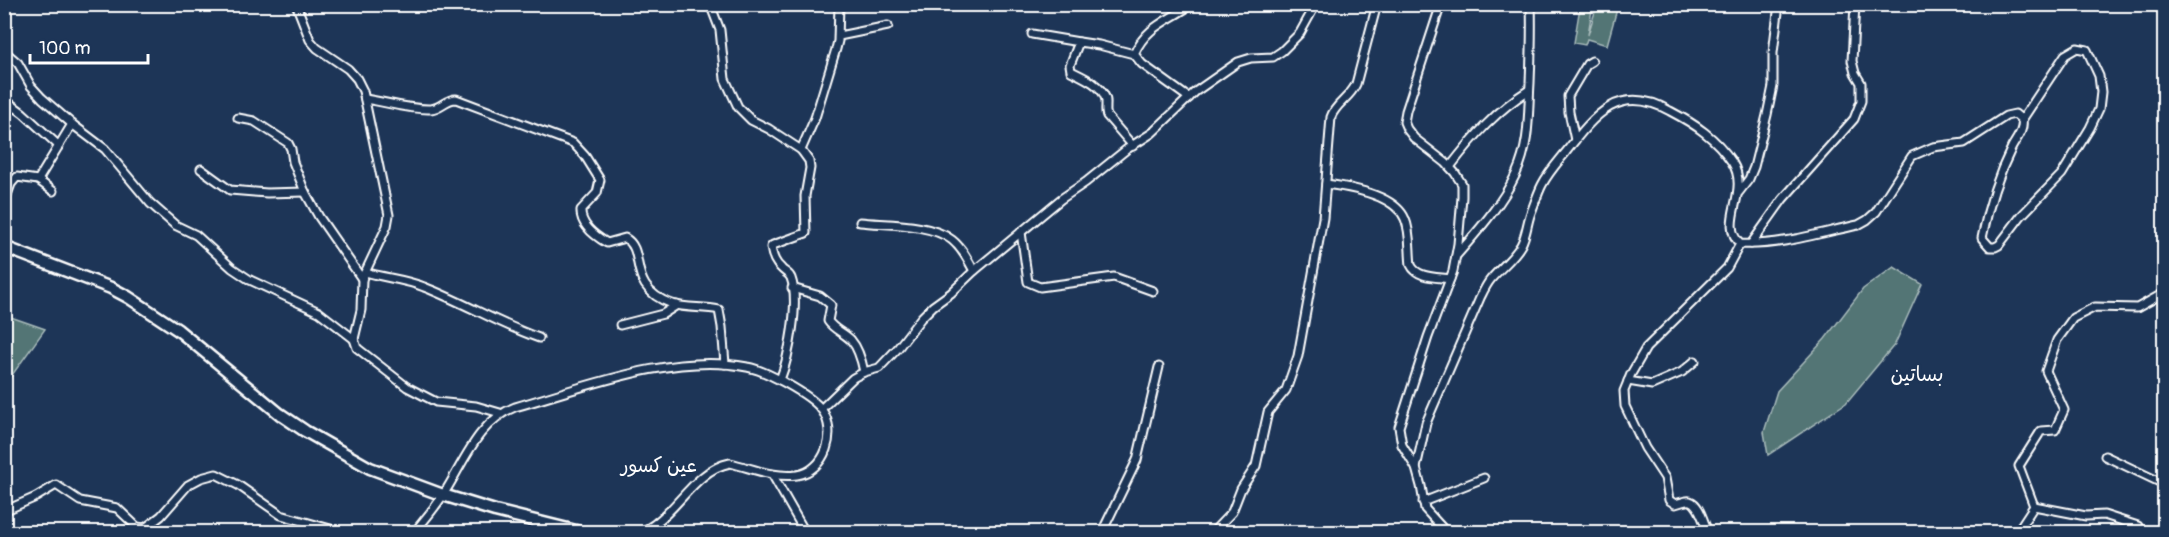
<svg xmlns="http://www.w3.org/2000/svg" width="2169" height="537" viewBox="0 0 2169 537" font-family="Pangolin,'Playpen Sans Arabic',sans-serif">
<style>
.green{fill:#527575;stroke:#a8baba;stroke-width:1.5}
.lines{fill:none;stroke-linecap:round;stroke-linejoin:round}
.street-casing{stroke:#fff;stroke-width:11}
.secondary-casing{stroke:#fff;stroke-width:15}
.street{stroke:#1d3557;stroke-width:7}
.secondary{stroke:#1d3557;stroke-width:10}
.labels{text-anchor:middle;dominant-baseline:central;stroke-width:5;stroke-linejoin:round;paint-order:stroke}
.quarter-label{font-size:20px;fill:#fff;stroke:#1d3557}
</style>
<rect width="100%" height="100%" fill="#1d3557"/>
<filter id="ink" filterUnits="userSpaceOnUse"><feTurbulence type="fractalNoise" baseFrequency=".0167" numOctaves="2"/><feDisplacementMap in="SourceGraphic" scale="12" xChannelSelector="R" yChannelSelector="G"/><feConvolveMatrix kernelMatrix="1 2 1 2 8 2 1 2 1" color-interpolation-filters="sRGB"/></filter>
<g filter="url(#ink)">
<g class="green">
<path d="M1597,5L1617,9L1607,45L1587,39L1585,45L1574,43L1580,7L1592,9L1588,35Z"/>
<path d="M1894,267L1922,284L1895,344L1846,403L1768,455L1764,432L1777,391L1825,339L1863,289Z"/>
<path d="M5,315L45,329L5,385L4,315Z"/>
</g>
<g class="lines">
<defs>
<g id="street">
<path d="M296,4L310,40L317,48L348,69L357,79L363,91L389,215L387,226L362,279L361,310L354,339L357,348L407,387L436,402L476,406L500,413"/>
<path d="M710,4L720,30L725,79L738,107L751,120L769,129L801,150L809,161L810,168L805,196L806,233L773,245L771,247C772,255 775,263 781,268C784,272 789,273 791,278C800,302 789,357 780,380"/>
<path d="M661,5L711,6"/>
<path d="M1032,34L1079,42"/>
<path d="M839,36L888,26"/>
<path d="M2077,48L2087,50L2099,76L2101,92L2099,109L2090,128L2062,174L2021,216L1999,245L1995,247H1990L1982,238C1988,207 1998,175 2012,147C2017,138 2024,130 2022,120L2065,55Z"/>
<path d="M4,51L18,63L31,86L42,98L72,124L105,149L150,203L175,225L196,235L232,268L250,280L319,312L354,339"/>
<path d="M1189,98L1142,64L1134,54C1147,25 1169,21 1192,4"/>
<path d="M4,99L23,113L59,146"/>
<path d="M365,99C387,102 409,110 431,109C441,108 446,99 456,99L573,143L585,156L600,180L597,193L581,210C580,225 595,236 607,243L625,238C648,251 624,287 672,304C687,309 704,306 719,310L722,327L725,364"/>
<path d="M238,118L254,121L288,143L291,149L293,162L305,192L319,217L362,279"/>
<path d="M1575,140L1569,112L1568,96L1587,64L1592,61"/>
<path d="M1133,146L1107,116C1104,109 1108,103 1105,97C1100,84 1083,77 1071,71L1070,65L1079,42L1099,45L1134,54"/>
<path d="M801,150L815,118L836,49L838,41L839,4"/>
<path d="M1450,167C1473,137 1497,110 1529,90"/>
<path d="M201,169L230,190L267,193L305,192"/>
<path d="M38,180L72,124"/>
<path d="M1326,184C1349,187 1395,195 1405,219C1411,232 1409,250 1411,265C1417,278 1436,277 1450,279"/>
<path d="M1739,192L1749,179L1754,167L1767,115L1773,86V53L1779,4"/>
<path d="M4,203L11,184L17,177L38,180L53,191"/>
<path d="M860,222C886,225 931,223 952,240C962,248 968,260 974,271"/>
<path d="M1021,232L1028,282L1040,287L1114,277L1153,291"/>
<path d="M1751,244L1783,199L1854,119L1861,101V83L1855,73L1852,61L1855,4"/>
<path d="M1456,256C1478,231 1502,204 1516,174C1530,144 1528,115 1530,83C1531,57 1532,31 1531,4"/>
<path d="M365,272C384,278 405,279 424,287C463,302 499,324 539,338"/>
<path d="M792,288L820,296L831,305L828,321C834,330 843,332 851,340C858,348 862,362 864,372"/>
<path d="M620,325L663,314L677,305"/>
<path d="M1628,381L1652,385L1682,372L1695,361"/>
<path d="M821,409L853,378L864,372L879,368L898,348L921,318L933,306L951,293L974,271L1061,199L1086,182L1127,149L1152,133L1195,92L1238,62L1251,58L1273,57L1282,51L1300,33L1316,4"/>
<path d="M2105,456L2164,484"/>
<path d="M1416,468L1402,445L1399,427L1428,337L1453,271L1458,244L1462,197V184L1455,173L1446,163L1414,138L1407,129L1404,122L1406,111L1441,4"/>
<path d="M772,474L805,532"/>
<path d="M1423,502L1484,478"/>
<path d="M4,511L36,497L56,485L80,501L117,508L137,527L145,528L161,516L188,485L201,478L216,474L238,485L281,515L341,532"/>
<path d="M2138,526L2104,515L2086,516L2034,506L2019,466L2041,431L2055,430L2064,410L2046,371L2057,340L2073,318L2095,307L2137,308L2164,293"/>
<path d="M415,532C424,520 435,508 443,495C464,463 477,422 515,407C585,387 674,352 747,367C765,370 811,395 822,410C838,433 825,471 797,475C773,478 752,468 730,463C698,469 681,504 657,522C653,526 647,529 642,532"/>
<path d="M870,532L875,531L878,532"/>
<path d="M1104,532L1105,526L1137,460L1159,367"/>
<path d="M1213,532L1232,512L1241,489L1256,466L1268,412L1286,390L1298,356L1323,218L1331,117C1335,104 1350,98 1356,84L1377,4"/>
<path d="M1446,532L1425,509L1421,486L1416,468L1426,423L1480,298C1483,292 1486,285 1491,279C1501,267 1513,259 1521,245C1527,234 1527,221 1532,210C1535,202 1538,193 1542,185C1548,173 1558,162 1566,152C1595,114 1620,83 1670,111C1695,124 1716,138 1732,162C1751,192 1718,222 1740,244C1779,246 1820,233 1858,225L1867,220L1876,212L1912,156L1933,147L1964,143L2006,116L2015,114L2022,120"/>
<path d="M1708,532C1704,524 1700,504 1690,501C1686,500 1680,503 1675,504L1669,500L1665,478L1645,448L1625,406L1624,391L1631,374L1646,348L1727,268L1740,244"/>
<path d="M2017,532L2034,506"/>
</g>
<path id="secondary" d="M4,247L111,288L128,297L178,330L280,414L305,431L370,468L443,495L495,511L580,532"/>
</defs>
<use href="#street" class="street-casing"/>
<use href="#secondary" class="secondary-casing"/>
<use href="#street" class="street"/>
<use href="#secondary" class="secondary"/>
</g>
</g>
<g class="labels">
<g class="quarter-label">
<text x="1917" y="374">بساتين</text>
<text x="659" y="465">عين كسور</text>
</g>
</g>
<rect width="2169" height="537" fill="none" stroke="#1d3557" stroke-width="24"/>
<rect x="12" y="12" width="2145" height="513" fill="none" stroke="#fff" stroke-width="2" filter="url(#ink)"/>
<path d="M30 54v9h118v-9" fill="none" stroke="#ffffff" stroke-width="3"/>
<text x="39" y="54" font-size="18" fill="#ffffff" stroke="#1d3557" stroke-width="4.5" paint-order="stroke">100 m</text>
</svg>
